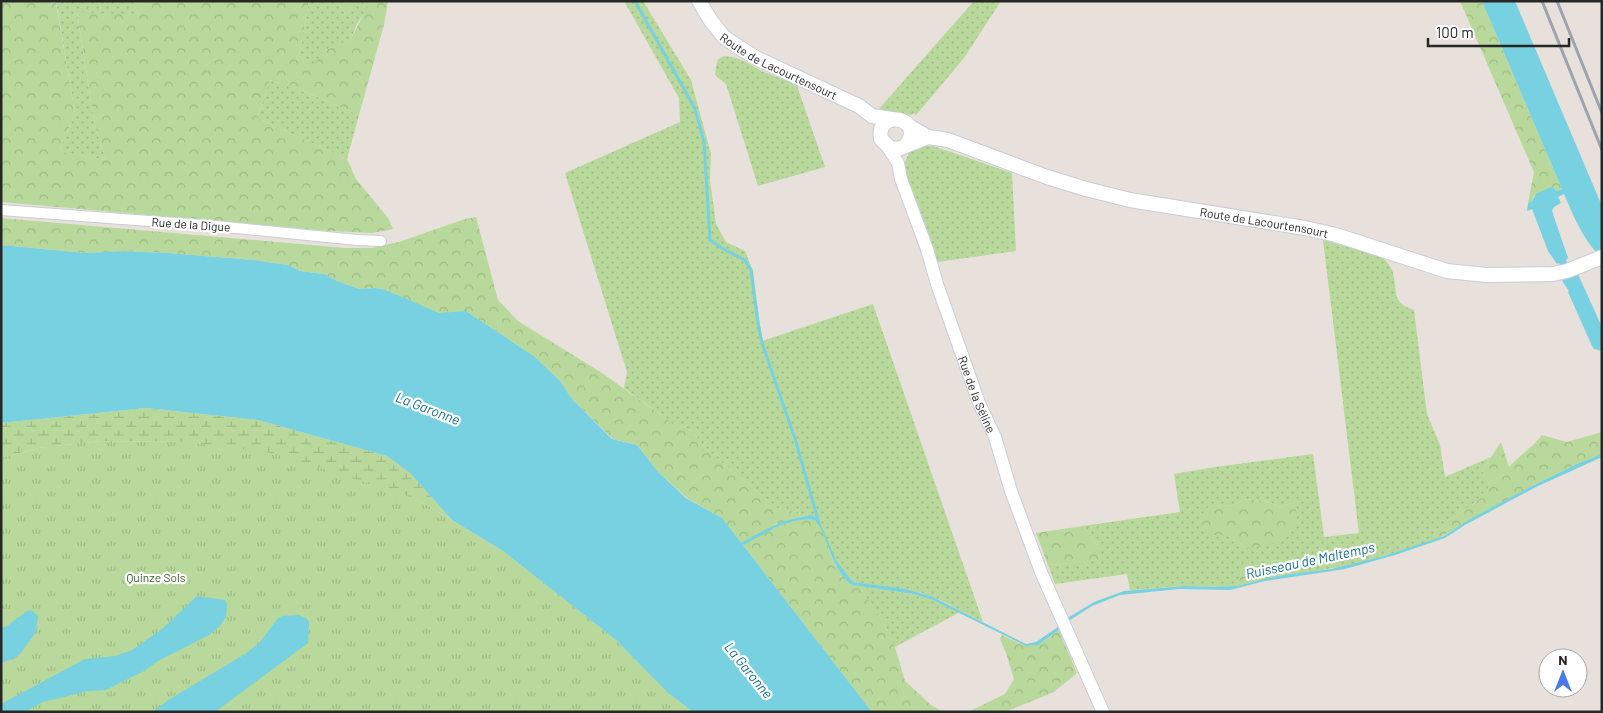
<svg xmlns="http://www.w3.org/2000/svg" width="1603" height="713" viewBox="0 0 1603 713" font-family="Barlow,sans-serif">
<style>
.grass{fill:url(#grass-dots);fill-rule:evenodd}
.forest{fill:url(#forest-crowns)}
.wetland{fill:url(#wetland-marsh)}
.park{fill:url(#park-tufts)}
.water{fill:#77d1e0}
.lines{fill:none;stroke-linecap:round;stroke-linejoin:round}
.stream{stroke:#77d1e0;stroke-width:3}
.minor-casing{stroke:#c8cdd7;stroke-width:12}
.tertiary-casing{stroke:#c8cdd7;stroke-width:14}
.secondary-casing{stroke:#c8cdd7;stroke-width:16}
.minor{stroke:#fff;stroke-width:10}
.tertiary{stroke:#fff;stroke-width:12}
.secondary{stroke:#fff;stroke-width:14}
.rail{stroke:#9da2af;stroke-width:3}
.labels{text-anchor:middle;dominant-baseline:central;stroke-width:4.5;stroke-linejoin:round;paint-order:stroke}
.street-label{font-size:12px;fill:#272727;stroke:#fff}
.park-label{font-size:12px;fill:#345a20;stroke:#fff}
.water-label{font-size:14px;font-style:italic;fill:#1b6f87;stroke:#fff}
</style>
<defs>
<pattern id="grass-dots" width="8" height="8" patternUnits="userSpaceOnUse" patternTransform="scale(1.25)"><rect width="8" height="8" fill="#b8d99b"/><path d="M2 2h.1M6 6h.1" fill="none" stroke="#9eba86" stroke-width="1.8" stroke-linecap="round"/></pattern>
<pattern id="forest-crowns" width="20" height="18" patternUnits="userSpaceOnUse" patternTransform="scale(1.25)"><rect width="20" height="18" fill="#b8d99b"/><path d="M2 6a3 3 0 1 1 6 0M12 15a3 3 0 1 1 6 0" fill="none" stroke="#9eba86"/></pattern>
<pattern id="wetland-marsh" width="20" height="14" patternUnits="userSpaceOnUse" patternTransform="scale(1.25)"><rect width="20" height="14" fill="#b8d99b"/><path d="M1 5h8M5 5V1M11 12h8M15 12V8" fill="none" stroke="#9eba86"/></pattern>
<pattern id="park-tufts" width="24" height="20" patternUnits="userSpaceOnUse" patternTransform="scale(1.25)"><rect width="24" height="20" fill="#b8d99b"/><path d="M3 7l-1-3M5 7V3M7 7l1-3M15 17l-1-3M17 17v-4M19 17l1-3" fill="none" stroke="#9eba86"/></pattern>
</defs>
<rect width="100%" height="100%" fill="#e8e0da"/>
<g class="grass">
<path d="M56,1H133L139,15L77,13L94,121L106,160L66,153L60,149L75,114Z"/>
<path d="M309,1H337L346,15L355,1H361L369,6L357,24L350,40L323,51L313,67L299,56Z"/>
<path d="M624,1H643L691,80L711,154L710,181L716,224L726,242L745,251L753,271L762,341L873,304L983,622L940,600L922,593L853,582L836,560L810,515L801,517L798,512L777,508L709,452L692,431L668,420L624,388L627,372L565,173L680,122L679,98Z"/>
<path d="M974,1H1001L964,58L916,115L914,113L911,115L878,110Z"/>
<path d="M724,56C742,57 749,65 764,72C775,76 786,80 797,86L825,167L758,186L726,84L715,75L716,67L718,59Z"/>
<path d="M268,80L290,85L359,115L347,159L257,118L268,86Z"/>
<path d="M918,146H933L1012,173L1016,251L937,262L931,240L907,176L905,162L909,153Z"/>
<path d="M1323,240L1382,257C1386,261 1390,265 1392,270C1399,290 1389,302 1414,310L1427,414L1440,445L1445,477L1491,457L1482,471L1490,485C1478,509 1450,513 1434,533L1437,539L1384,556L1350,565L1317,571V563L1313,558L1293,562L1275,560L1261,564L1250,572L1241,573L1237,586L1224,587L1185,586L1130,590L1127,574L1055,584L1048,565L1090,562L1099,548L1083,526L1180,512L1174,474L1215,467L1313,454L1324,537L1359,533ZM1246,499L1268,502L1281,507L1295,501L1245,548L1231,535L1209,506L1233,505Z"/>
<path d="M859,586L913,594L933,600L960,612L895,647L885,625Z"/>
</g>
<g class="forest">
<path d="M1,1L56,3L75,114L60,149L66,153L106,160L94,121L77,12L139,15L133,1H309L299,56L313,66L323,51L350,40L368,6L361,1H388L384,25L359,115L290,85L269,80L268,86L257,118L347,159L356,179L388,218L393,229L372,233L330,231L1,202Z"/>
<path d="M337,1H355L346,15Z"/>
<path d="M1460,1H1482L1562,189L1556,191L1554,187L1534,196L1532,201L1528,203L1534,172Z"/>
<path d="M476,217L498,300L518,321L602,373L668,420L692,431L709,452L777,508L798,512L801,517L775,524L768,530C782,525 804,515 818,522L836,566L848,582L859,586L885,625L895,647L905,681L931,705L943,712H872L722,518L687,498L658,472L637,445L613,439L572,399L560,381L535,357L466,311L439,314L386,290L376,288L359,289L337,281L324,274L300,271L288,265L254,260L167,253L123,251L85,253L1,245V218L345,248H372L399,242L465,219Z"/>
<path d="M1602,432V454L1579,463L1532,486L1437,539L1434,533C1450,513 1478,509 1490,485L1482,471L1501,442L1509,467C1520,455 1533,447 1542,435L1567,442Z"/>
<path d="M1246,499L1268,502L1281,507L1295,501L1297,519L1287,537L1267,546L1245,548L1231,535H1207L1197,520L1209,506L1233,505Z"/>
<path d="M1083,526L1099,548V559L1090,562L1048,565L1036,533Z"/>
<path d="M1313,558L1317,563V571L1277,576L1237,586L1241,572H1250L1261,564L1275,560L1293,562Z"/>
<path d="M1059,630L1077,673L1054,692L1005,712H968L1005,694L1014,679L1006,653L1000,639L1002,635C1030,650 1034,650 1059,630Z"/>
</g>
<path class="wetland" d="M146,408L258,420L387,456L410,473L452,520L417,499L183,442L101,441L38,448L1,458V423Z"/>
<path class="park" d="M101,441L183,442L272,453L417,499L503,551L616,640L668,693L693,712H1V458L38,448Z"/>
<g class="water">
<path d="M1482,1H1515L1602,206V257C1584,243 1573,214 1564,194L1558,197L1561,203L1554,207L1552,211L1568,258L1566,260L1571,273L1577,272L1602,327V351L1594,349L1592,346L1568,292L1569,291L1562,281L1565,276L1559,263L1557,264L1548,251L1532,209L1527,211L1528,203L1532,201L1536,194L1553,186L1556,191L1562,189Z"/>
<path d="M1,245L85,253L123,251L167,253L254,260L288,265L300,271L324,274L337,281L359,289L376,288L386,290L439,313L466,311L535,357L560,381L572,399L612,439L637,445L658,472L686,498L722,518L872,712H693L668,693L616,640L503,551L452,520L410,473L387,456L258,420L146,408L1,423Z"/>
<path d="M1602,454V457L1536,487L1465,525L1445,538L1395,555L1345,569L1265,581L1230,590L1179,589L1120,595L1092,606L1067,622L1066,619L1094,602L1124,591L1185,586L1218,587L1237,586L1277,576L1331,569L1384,556L1444,536L1470,519L1532,486L1579,463Z"/>
<path d="M810,515L818,518L836,560L853,582L905,589L931,596L1026,644L1036,642L1058,627L1059,630L1038,645L1026,646L933,600L913,594L852,585C831,569 830,541 816,521C805,516 779,525 768,531C773,521 800,518 810,515Z"/>
<path d="M197,596L225,600L227,604L226,617L219,627L209,635L158,661L144,671L106,690L89,691L43,702L25,712H1V704L85,659L115,656L132,650L162,629Z"/>
<path d="M31,610L38,616L36,632L21,653L14,659L6,661L1,664V628L7,626L27,611Z"/>
<path d="M299,615L306,618L309,622L308,643L215,712H152L170,699L245,654L260,642L278,618L282,616Z"/>
</g>
<g class="lines">
<g class="stream">
<path d="M635,1L695,109L704,142L710,240L725,250L745,260L751,270L758,323L762,343L796,442L818,520"/>
<path d="M740,545L770,529"/>
</g>
<defs>
<path id="minor" d="M1,210L216,226L357,240L381,241"/>
<g id="tertiary">
<path id="s1" d="M887,146L898,163L901,179L927,249L937,284L979,403L995,437L1011,491L1041,572L1103,712"/>
</g>
<g id="secondary">
<path id="s2" d="M699,1L711,21L724,37L740,48L756,58L859,106L872,116L892,119"/>
<path id="s3" d="M909,126L928,137L948,140L1047,177L1086,189L1130,200L1305,228L1336,235L1447,271L1486,275L1553,274L1567,271L1602,257"/>
<path d="M907,144C925,117 875,108 881,139L890,148L898,149L928,137"/>
</g>
</defs>
<use href="#minor" class="minor-casing"/>
<use href="#tertiary" class="tertiary-casing"/>
<use href="#secondary" class="secondary-casing"/>
<use href="#minor" class="minor"/>
<use href="#tertiary" class="tertiary"/>
<use href="#secondary" class="secondary"/>
<g class="rail">
<path d="M1542,1L1602,150"/>
<path d="M1557,1L1602,113"/>
</g>
</g>
<g class="labels">
<g class="street-label">
<text stroke="none"><textPath href="#s2" startOffset="106">Route de Lacourtensourt</textPath></text>
<text stroke="none"><textPath href="#s3" startOffset="370">Route de Lacourtensourt</textPath></text>
<text transform="translate(191 224) rotate(4)">Rue de la Digue</text>
<text stroke="none"><textPath href="#s1" startOffset="265">Rue de la Séline</textPath></text>
</g>
<g class="park-label">
<text x="156" y="577">Quinze Sols</text>
</g>
<g class="water-label">
<text transform="translate(428 408) rotate(21)">La Garonne</text>
<text transform="translate(1310 560) rotate(-12)">Ruisseau de Maltemps</text>
<text transform="translate(749 670) rotate(51)">La Garonne</text>
</g>
</g>
<rect width="1603" height="713" fill="none" stroke="#272727" stroke-width="5"/>
<g transform="translate(1563 673)"><circle r="24" fill="#ffffff" stroke="#a9a9a9"/>
<path d="M0-4L9 19L0 12L-9 19Z" fill="#4a7ae5"/>
<text y="-8" font-size="14" font-weight="bold" text-anchor="middle" fill="#272727">N</text>
</g>
<path d="M1428 38v8h141v-8" fill="none" stroke="#272727" stroke-width="2.5"/>
<text x="1436" y="38" font-size="15" fill="#272727" stroke="#ffffff" stroke-width="4" paint-order="stroke">100 m</text>
</svg>
